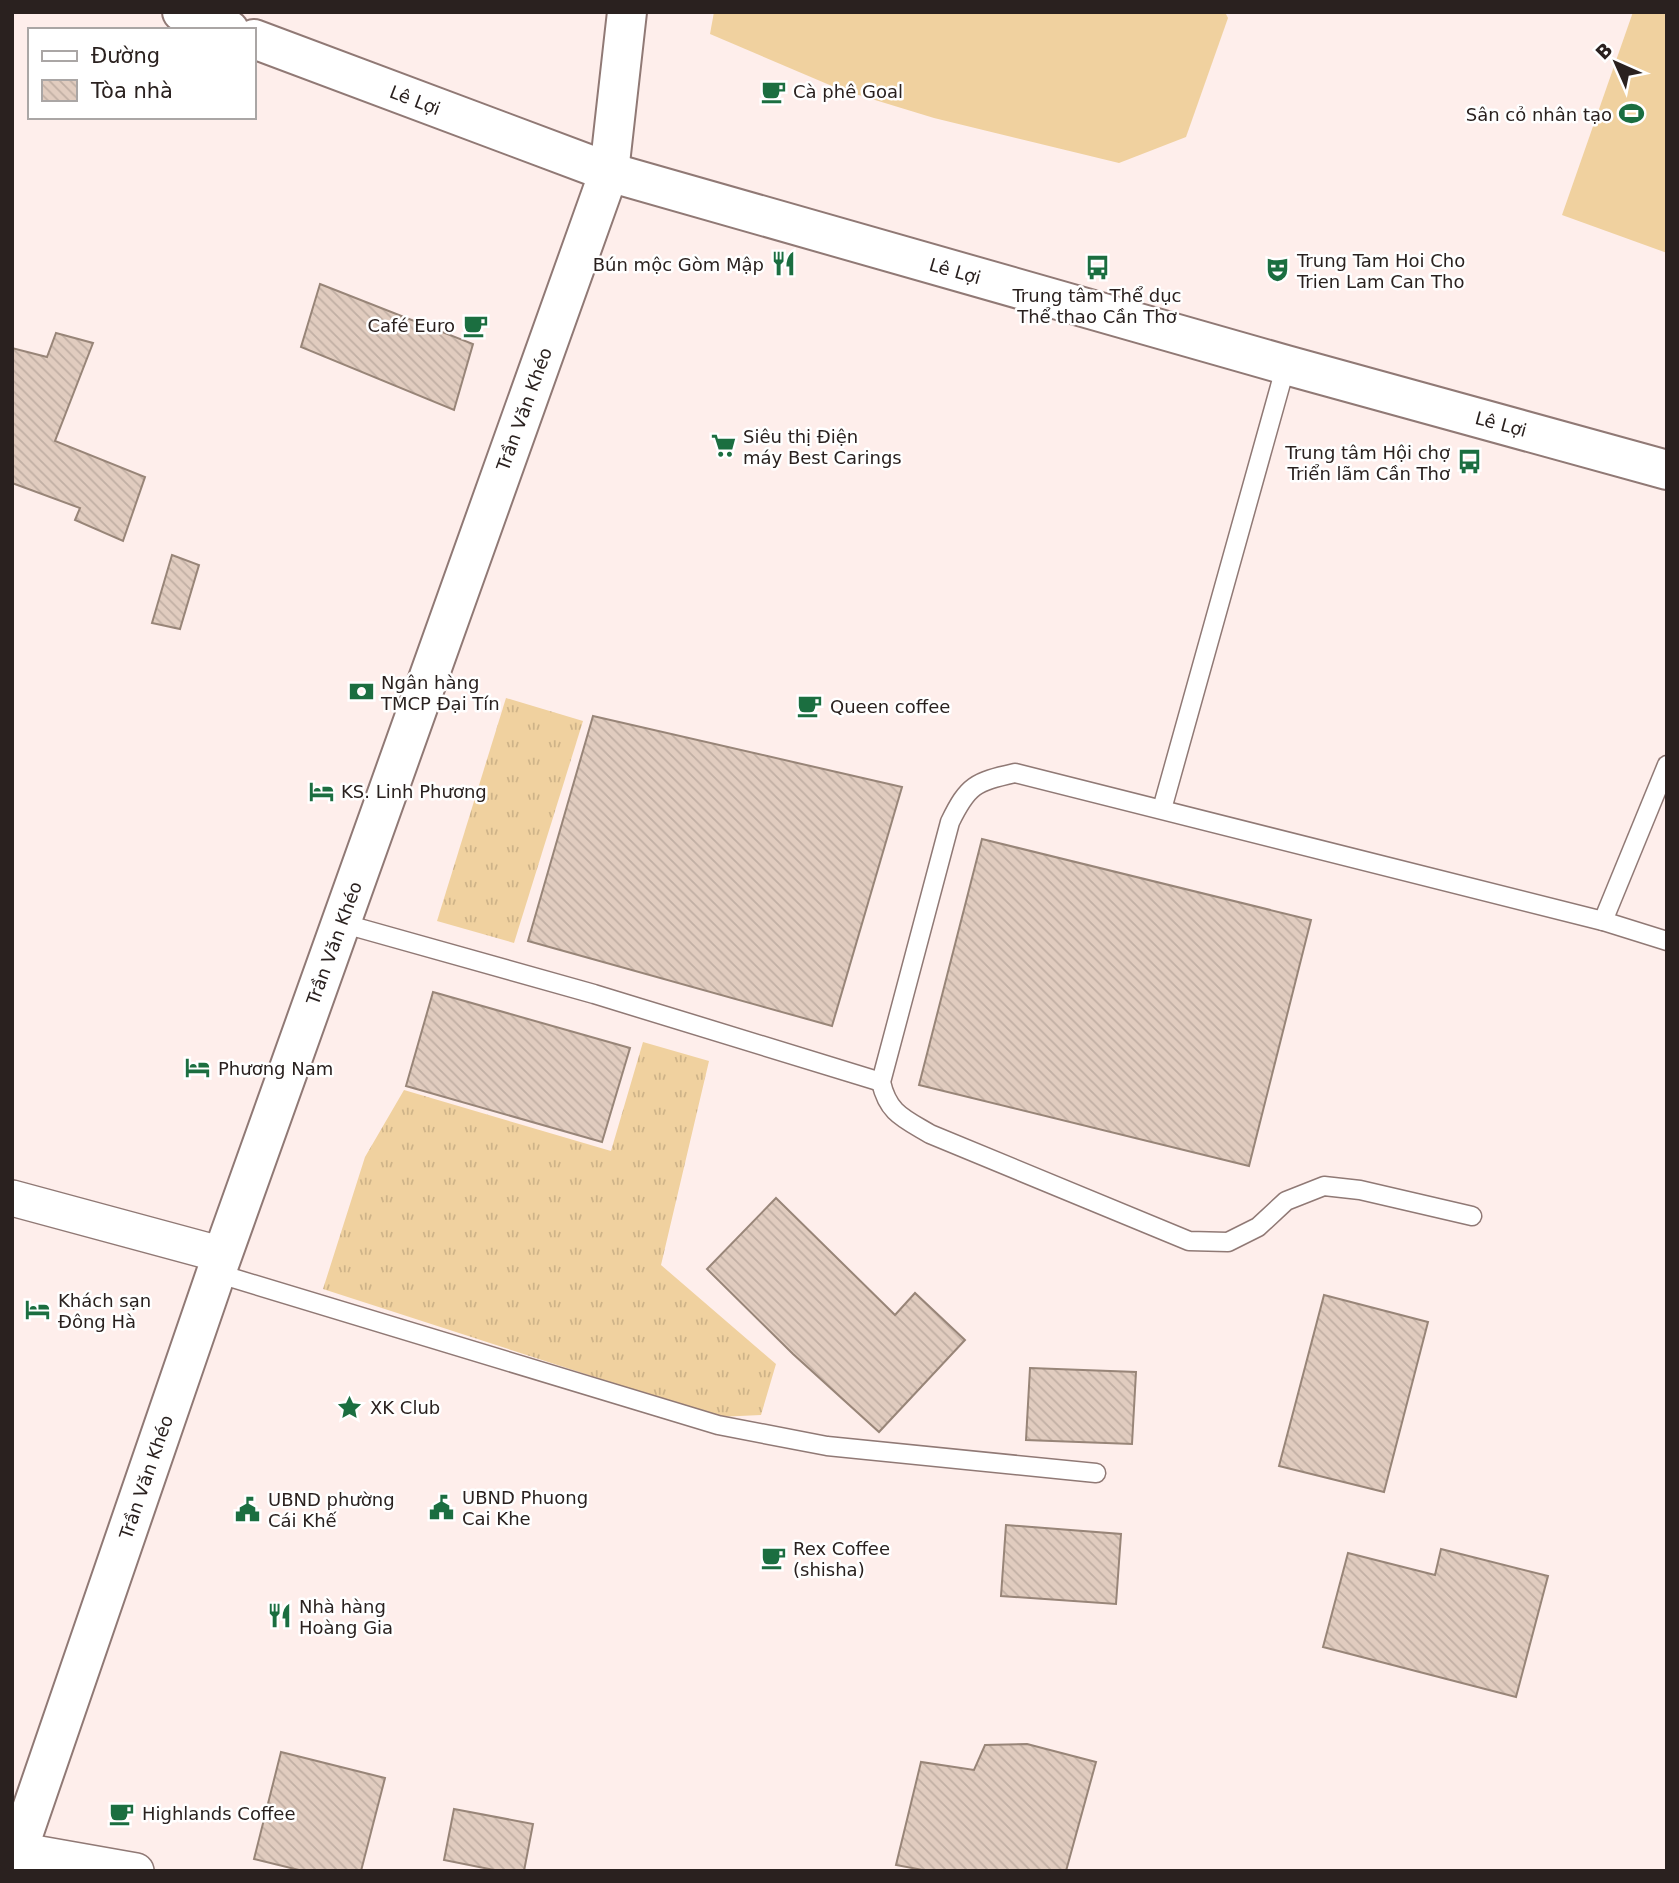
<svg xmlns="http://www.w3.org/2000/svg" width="1679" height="1883" viewBox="0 0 1679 1883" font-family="'DejaVu Sans',sans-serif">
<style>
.grass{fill:url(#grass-tufts)}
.pitch{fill:#f0d19f}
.building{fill:url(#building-back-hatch);stroke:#988578;stroke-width:2}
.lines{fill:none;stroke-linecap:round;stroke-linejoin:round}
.service-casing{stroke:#907975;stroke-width:21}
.minor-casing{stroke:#907975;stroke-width:38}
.tertiary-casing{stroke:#907975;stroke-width:42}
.service{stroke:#fff;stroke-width:18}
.minor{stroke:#fff;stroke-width:35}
.tertiary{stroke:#fff;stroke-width:38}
.labels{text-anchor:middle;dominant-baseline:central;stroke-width:5;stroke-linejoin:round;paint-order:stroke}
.poi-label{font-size:18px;fill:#2a211f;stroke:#fff;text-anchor:start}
.street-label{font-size:18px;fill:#2a211f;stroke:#fff}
</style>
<defs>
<pattern id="grass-tufts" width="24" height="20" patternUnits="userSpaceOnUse" patternTransform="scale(1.75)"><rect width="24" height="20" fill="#f0d19f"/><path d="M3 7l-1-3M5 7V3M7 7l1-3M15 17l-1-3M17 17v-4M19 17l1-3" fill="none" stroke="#ceb388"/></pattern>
<pattern id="building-back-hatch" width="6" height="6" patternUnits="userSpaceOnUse" patternTransform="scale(1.75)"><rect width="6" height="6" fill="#e1ccbf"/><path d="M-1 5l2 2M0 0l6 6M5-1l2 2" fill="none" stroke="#c1afa4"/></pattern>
</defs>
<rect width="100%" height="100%" fill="#feeeeb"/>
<g class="grass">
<path d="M506,698L583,721L514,943L437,921Z"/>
<path d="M643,1042L709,1061L661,1265L776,1364L761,1415L718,1417L323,1289L365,1157L404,1090L611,1151Z"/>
</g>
<g class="pitch">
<path d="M714,12H1225L1228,18L1186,137L1119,163L934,118L839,89L710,34Z"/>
<path d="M1633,12H1667V253L1562,215Z"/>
</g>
<g class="building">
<path d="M320,284L473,344L454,410L301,347Z"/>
<path d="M56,333L93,343L55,441L145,477L123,541L75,520L80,508L12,483V348L47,357Z"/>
<path d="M172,555L199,565L180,629L152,623Z"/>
<path d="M593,716L902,787L832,1026L528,941Z"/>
<path d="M982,839L1311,920L1249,1166L919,1085Z"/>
<path d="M433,992L630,1048L602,1142L406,1086Z"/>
<path d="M776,1198L895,1315L915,1293L965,1340L879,1432L793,1354L707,1269Z"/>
<path d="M1324,1295L1428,1322L1384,1492L1279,1466Z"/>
<path d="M1030,1368L1136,1372L1132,1444L1026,1440Z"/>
<path d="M1006,1525L1121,1534L1116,1604L1001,1596Z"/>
<path d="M1441,1549L1548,1576L1516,1697L1323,1647L1348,1553L1435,1575Z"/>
<path d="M1027,1744L1096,1762L1066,1871H928L896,1865L921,1762L974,1770L985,1745Z"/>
<path d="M281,1752L385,1778L361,1871H303L254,1859Z"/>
<path d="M454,1809L533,1824L524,1871H499L444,1860Z"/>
</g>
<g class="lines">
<defs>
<g id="service">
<path d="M1162,809L1286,365"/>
<path d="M1603,921L1667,765"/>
<path d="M341,923L594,994L881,1082"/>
<path d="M1472,1216L1360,1190L1324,1186L1286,1201L1258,1227L1228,1242L1189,1241L930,1134C903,1118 888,1113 881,1082L950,822C968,785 975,782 1015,773L1603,921L1667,941"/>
<path d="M216,1273L718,1425L827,1446L1096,1473"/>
</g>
<g id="minor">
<path d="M12,1198L223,1255"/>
<path d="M17,1850L136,1871"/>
</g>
<g id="tertiary">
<path d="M182,12L229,30"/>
<path d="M254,39L609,172L1286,365L1667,470"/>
<path d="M12,1867L216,1273L609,172L627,12"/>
</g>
</defs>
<use href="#service" class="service-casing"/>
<use href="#minor" class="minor-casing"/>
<use href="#tertiary" class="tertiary-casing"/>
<use href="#service" class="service"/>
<use href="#minor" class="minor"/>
<use href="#tertiary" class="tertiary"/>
</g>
<defs>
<symbol id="cafe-bare" viewBox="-9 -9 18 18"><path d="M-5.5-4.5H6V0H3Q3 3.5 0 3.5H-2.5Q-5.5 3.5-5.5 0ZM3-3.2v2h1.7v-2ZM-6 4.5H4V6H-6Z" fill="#1b6e40" stroke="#fff" stroke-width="2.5" paint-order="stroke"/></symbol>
<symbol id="stadium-bare" viewBox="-9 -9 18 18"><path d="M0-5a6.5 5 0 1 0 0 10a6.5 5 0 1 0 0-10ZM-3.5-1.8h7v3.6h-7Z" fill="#1b6e40" stroke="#fff" stroke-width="2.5" paint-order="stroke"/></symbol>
<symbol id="restaurant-bare" viewBox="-9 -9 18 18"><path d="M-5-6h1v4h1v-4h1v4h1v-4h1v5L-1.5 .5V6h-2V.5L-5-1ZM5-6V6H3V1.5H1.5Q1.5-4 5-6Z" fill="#1b6e40" stroke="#fff" stroke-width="2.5" paint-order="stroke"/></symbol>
<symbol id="bus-bare" viewBox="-9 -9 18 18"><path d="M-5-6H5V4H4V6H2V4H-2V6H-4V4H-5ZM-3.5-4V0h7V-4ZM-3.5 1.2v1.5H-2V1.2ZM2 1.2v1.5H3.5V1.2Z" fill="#1b6e40" stroke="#fff" stroke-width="2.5" paint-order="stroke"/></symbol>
<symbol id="theatre-bare" viewBox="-9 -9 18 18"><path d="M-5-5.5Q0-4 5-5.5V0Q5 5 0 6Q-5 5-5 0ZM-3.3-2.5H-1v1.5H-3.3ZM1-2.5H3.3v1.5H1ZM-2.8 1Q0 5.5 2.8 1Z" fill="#1b6e40" stroke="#fff" stroke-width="2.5" paint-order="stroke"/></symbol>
<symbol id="supermarket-bare" viewBox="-9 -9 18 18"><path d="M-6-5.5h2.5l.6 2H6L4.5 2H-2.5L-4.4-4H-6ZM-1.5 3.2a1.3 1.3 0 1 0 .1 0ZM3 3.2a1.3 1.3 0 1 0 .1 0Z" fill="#1b6e40" stroke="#fff" stroke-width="2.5" paint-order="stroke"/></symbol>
<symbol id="bank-bare" viewBox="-9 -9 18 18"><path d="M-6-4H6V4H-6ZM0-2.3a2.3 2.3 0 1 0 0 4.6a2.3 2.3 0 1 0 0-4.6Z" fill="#1b6e40" stroke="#fff" stroke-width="2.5" paint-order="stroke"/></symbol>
<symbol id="hotel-bare" viewBox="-9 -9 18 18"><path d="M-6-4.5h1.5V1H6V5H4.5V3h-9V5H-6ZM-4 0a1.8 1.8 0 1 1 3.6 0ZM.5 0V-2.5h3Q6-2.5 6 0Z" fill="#1b6e40" stroke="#fff" stroke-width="2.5" paint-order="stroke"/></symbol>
<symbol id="sight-bare" viewBox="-9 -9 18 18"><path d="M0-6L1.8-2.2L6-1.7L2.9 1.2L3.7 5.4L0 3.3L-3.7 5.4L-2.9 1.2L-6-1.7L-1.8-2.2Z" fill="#1b6e40" stroke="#fff" stroke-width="2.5" paint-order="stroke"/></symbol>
<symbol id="civic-bare" viewBox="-9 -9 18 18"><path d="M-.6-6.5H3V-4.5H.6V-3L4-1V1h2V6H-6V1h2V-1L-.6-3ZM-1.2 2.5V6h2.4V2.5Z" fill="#1b6e40" stroke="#fff" stroke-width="2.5" paint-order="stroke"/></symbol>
</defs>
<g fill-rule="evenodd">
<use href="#cafe-bare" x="756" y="74" width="35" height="35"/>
<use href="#stadium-bare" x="1614" y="96" width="35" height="35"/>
<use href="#restaurant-bare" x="766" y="246" width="35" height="35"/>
<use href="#bus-bare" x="1080" y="250" width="35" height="35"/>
<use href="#theatre-bare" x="1260" y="252" width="35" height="35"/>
<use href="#cafe-bare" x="458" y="308" width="35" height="35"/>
<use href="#supermarket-bare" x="706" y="428" width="35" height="35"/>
<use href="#bus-bare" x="1452" y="444" width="35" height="35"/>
<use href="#bank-bare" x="344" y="674" width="35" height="35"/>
<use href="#cafe-bare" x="792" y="688" width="35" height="35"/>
<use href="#hotel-bare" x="304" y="774" width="35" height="35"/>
<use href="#hotel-bare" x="180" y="1050" width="35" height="35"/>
<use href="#hotel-bare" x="20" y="1292" width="35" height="35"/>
<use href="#sight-bare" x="332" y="1390" width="35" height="35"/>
<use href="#civic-bare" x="424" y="1490" width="35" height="35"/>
<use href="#civic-bare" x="230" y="1492" width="35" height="35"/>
<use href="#cafe-bare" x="756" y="1540" width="35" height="35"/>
<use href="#restaurant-bare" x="262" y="1598" width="35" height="35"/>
<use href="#cafe-bare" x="104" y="1796" width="35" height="35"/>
</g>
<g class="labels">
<g class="poi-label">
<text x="793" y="91">Cà phê Goal</text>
<text x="1612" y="114" text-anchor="end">Sân cỏ nhân tạo</text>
<text x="1297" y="260">Trung Tam Hoi Cho<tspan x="1297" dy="21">Trien Lam Can Tho</tspan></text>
<text x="764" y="264" text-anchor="end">Bún mộc Gòm Mập</text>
<text x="1097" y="295" text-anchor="middle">Trung tâm Thể dục<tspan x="1097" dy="21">Thể thao Cần Thơ</tspan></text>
<text x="455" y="325" text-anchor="end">Café Euro</text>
<text x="743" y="436">Siêu thị Điện<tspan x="743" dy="21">máy Best Carings</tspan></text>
<text x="1450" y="452" text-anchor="end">Trung tâm Hội chợ<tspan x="1450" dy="21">Triển lãm Cần Thơ</tspan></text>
<text x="381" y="682">Ngân hàng<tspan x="381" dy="21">TMCP Đại Tín</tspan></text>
<text x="830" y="706">Queen coffee</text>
<text x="341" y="791">KS. Linh Phương</text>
<text x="218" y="1068">Phương Nam</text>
<text x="58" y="1300">Khách sạn<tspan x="58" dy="21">Đông Hà</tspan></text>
<text x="370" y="1407">XK Club</text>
<text x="462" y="1497">UBND Phuong<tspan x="462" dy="21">Cai Khe</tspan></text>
<text x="268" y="1499">UBND phường<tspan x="268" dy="21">Cái Khế</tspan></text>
<text x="793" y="1548">Rex Coffee<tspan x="793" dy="21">(shisha)</tspan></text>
<text x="299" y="1606">Nhà hàng<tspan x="299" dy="21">Hoàng Gia</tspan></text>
<text x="142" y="1813">Highlands Coffee</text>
</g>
<g class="street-label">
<text transform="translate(415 100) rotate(21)">Lê Lợi</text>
<text transform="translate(955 271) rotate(16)">Lê Lợi</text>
<text transform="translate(524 409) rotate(-70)">Trần Văn Khéo</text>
<text transform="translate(1501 424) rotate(15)">Lê Lợi</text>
<text transform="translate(334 943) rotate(-70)">Trần Văn Khéo</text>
<text transform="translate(146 1477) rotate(-71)">Trần Văn Khéo</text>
</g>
</g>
<rect width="1679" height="1883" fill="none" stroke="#2a211f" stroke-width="28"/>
<rect x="28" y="28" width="228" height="91" fill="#ffffff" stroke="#aaa6a5" stroke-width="2"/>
<rect x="42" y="51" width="35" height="10" fill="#ffffff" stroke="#aaa6a5" stroke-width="2"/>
<text x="91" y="63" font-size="21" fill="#2a211f">Đường</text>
<rect x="42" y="80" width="35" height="21" fill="url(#building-back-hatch)" stroke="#aaa6a5" stroke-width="2"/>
<text x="91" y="98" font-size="21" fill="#2a211f">Tòa nhà</text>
<g transform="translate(1616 63) rotate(315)" stroke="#ffffff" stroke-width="5" paint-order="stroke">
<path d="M0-5L12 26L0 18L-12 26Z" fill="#2a211f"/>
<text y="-10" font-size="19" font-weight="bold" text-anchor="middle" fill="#2a211f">B</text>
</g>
</svg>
